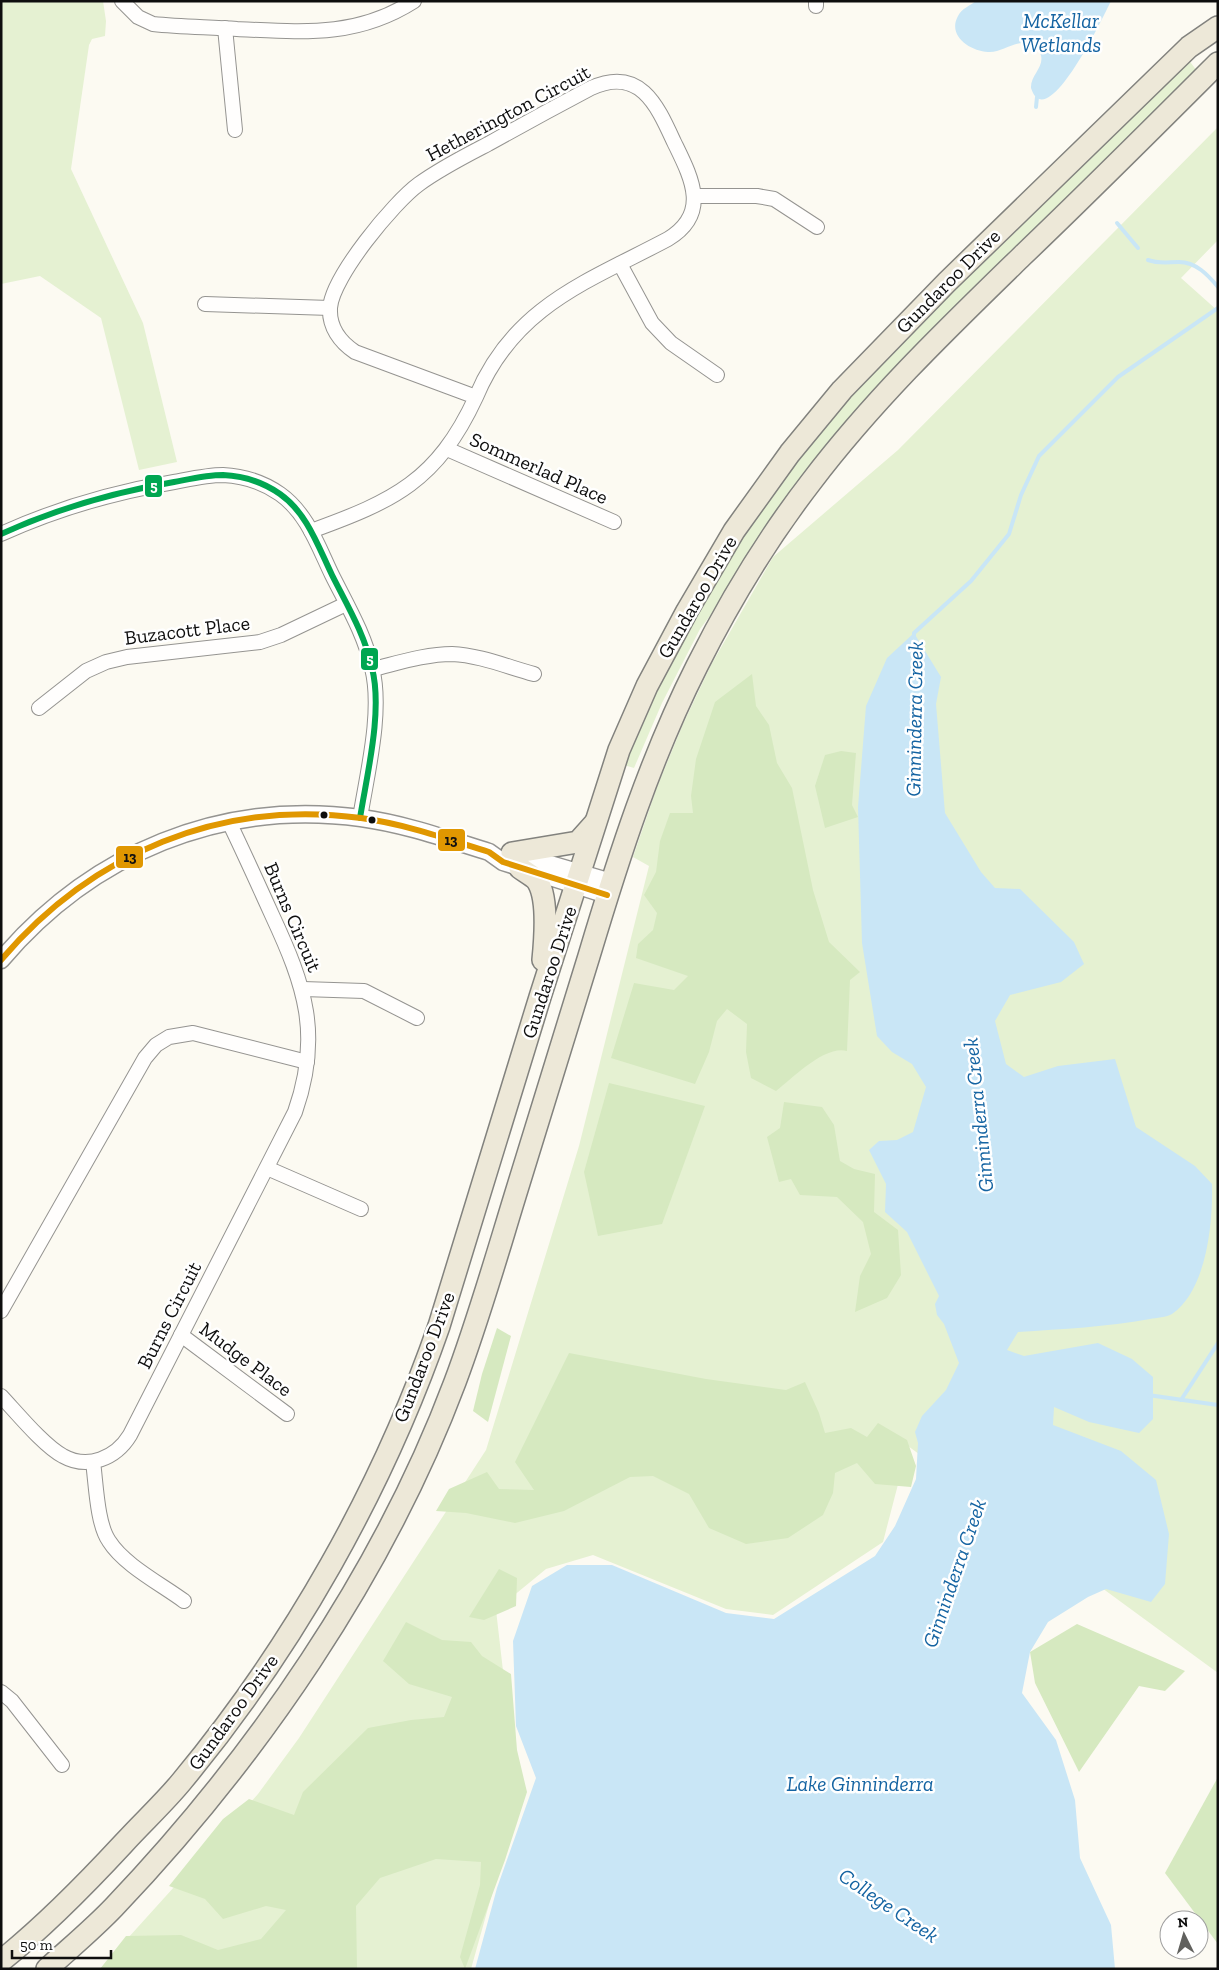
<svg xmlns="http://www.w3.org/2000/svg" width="1219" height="1970" viewBox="0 0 1219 1970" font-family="'Zilla Slab',serif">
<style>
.green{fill:#e5f1d2}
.forest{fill:#d6e9c0}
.water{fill:#c9e6f6}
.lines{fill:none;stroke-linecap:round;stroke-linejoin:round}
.stream{stroke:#c9e6f6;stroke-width:4}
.minor-casing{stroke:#959491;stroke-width:16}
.tertiary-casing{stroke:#959491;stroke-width:19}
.primary-casing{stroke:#82827e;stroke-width:24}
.minor{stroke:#fffefd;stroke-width:14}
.tertiary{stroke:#fffefd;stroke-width:16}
.primary{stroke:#ede8d8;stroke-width:21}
.bus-1-casing{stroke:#fff;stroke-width:10}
.bus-2-casing{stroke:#fff;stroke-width:10}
.bus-1{stroke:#00a651;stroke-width:6}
.bus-2{stroke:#e09701;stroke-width:6}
.bus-dot{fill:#0e0e0e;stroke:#fff;stroke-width:2}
.labels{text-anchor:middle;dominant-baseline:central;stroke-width:5;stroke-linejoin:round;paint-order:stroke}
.street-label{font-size:20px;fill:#0e0e0e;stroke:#fff}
.water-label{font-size:21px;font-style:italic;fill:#1564a2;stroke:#fff}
.line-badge{stroke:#fff;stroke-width:2}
.badge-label{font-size:14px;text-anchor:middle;font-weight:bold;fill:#fff}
.pale-badge-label{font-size:14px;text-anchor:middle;font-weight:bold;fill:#111}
</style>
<rect width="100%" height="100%" fill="#fcfaf2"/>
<g class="green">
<path d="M1,1H103L106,21L105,36L92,39L89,45L71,169L143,323L177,462L139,470L101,318L40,276L1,284Z"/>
<path d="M1188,59L1197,71L1058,208L735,583L700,629L662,703L634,768L624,765L677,646L756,514L796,458L882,358Z"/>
<path d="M1218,127V240L1181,278L1218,311V1673L908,1446L883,1542L773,1615L726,1609L593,1555L546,1569L496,1610L518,1801L471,1969H100L258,1794L299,1738L486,1450L579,1146L649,866L633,857L657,787L683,724L711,665L773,557L898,450Z"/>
</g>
<g class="forest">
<path d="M752,674L756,706L769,725L777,763L792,788L813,890L829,942L860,972L850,980L847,1051C825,1045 794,1077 776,1091L751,1078L746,1052L747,1024L727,1009L717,1021L709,1052L695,1084L611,1058L634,983L674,990L688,976L636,958L638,944L653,930L657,913L644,895L656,872L660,841L670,813H693L691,796L696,759L715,702Z"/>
<path d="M841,751L856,753L852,805L858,817L825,828L815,786L825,755Z"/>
<path d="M609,1083L705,1106L662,1224L598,1236L584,1172Z"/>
<path d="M784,1102L822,1107L834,1125L840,1161L854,1169L875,1174L874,1212L898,1230L901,1275L887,1298L855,1312L860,1276L871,1254L863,1222L837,1197L800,1195L791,1179L779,1182L767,1137L780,1128Z"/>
<path d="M497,1328L511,1336L488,1422L473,1411L482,1374Z"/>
<path d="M569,1353L706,1379L786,1390L805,1382L819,1413L825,1433L851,1428L867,1437L878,1423L907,1440L916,1466L911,1487L875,1484L857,1463L835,1473L833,1493L823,1515L788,1538L746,1544L709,1528L689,1494L653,1476L630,1477L564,1511L515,1523L466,1513L436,1511L449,1489L487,1472L499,1489L534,1490L515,1462Z"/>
<path d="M499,1569L517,1578L516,1606L484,1620L469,1617Z"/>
<path d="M406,1622L442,1640L471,1642L482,1656L511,1674L517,1750L527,1792L505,1860L465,1969L460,1957L480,1885L481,1862L436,1859L380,1878L356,1906L357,1969H100L126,1936L181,1935L218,1950L261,1939L286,1910L266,1906L223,1919L205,1899L169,1886L223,1819L249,1799L294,1815L303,1792L368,1728L411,1720L444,1717L452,1697L409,1684L383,1661Z"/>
<path d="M1077,1624L1185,1671L1165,1691L1139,1686L1079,1772L1035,1683L1030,1652Z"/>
<path d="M1218,1777V1944L1165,1873Z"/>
</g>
<g class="water">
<path d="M976,1H1111C1105,13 1047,137 1031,88C1030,74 1049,64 1038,50C1035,45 1031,43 1025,43C1013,42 1001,53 988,52C970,51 947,36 958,16C962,8 970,6 976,1Z"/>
<path d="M914,633L941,677L936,704L945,813L981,872L995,888L1020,889L1074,942L1084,964L1061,982L1010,995L995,1021L1006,1064L1024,1077L1058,1066L1115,1059L1136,1127L1195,1166L1212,1184C1213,1222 1207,1290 1172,1314C1167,1317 1156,1318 1150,1319C1106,1327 1063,1329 1018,1332L1007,1350L1024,1356L1098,1343L1132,1359L1153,1377V1419L1139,1433L1089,1422L1054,1407L1053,1425L1121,1451L1156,1480L1169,1534L1165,1584L1151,1602L1106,1589L1088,1597L1048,1622L1030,1652L1022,1693L1056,1740L1075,1800L1080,1858L1111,1925L1115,1969H475L497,1888L536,1778L516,1726L513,1641L532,1586L567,1565H612L726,1613L774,1619L875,1556L895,1526L916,1479L918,1443L915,1432L922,1416L946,1390L959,1363L944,1324L937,1315L935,1304L939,1296L907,1232L885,1212L886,1184L869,1150L879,1141L897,1140L913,1132L926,1087L912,1064L892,1052L877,1036L862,943L858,807L866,706L887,658Z"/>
</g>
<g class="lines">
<g class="stream">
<path d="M1036,107L1037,97"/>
<path d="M1117,223L1138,248"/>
<path d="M1148,260C1159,264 1168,262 1179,262C1196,262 1208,275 1218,287"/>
<path d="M914,636V633L971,581L1009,534L1021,495L1039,456L1118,377L1218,308"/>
<path d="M1148,1395L1218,1405"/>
<path d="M1181,1400L1218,1343"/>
</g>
<defs>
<g id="minor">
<path d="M122,1L138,17L153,24C181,27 209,27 237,29C302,32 356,38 414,1"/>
<path d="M816,6V1"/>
<path d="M225,28L235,130"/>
<path d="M695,196H757L774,199L817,227"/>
<path d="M620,264L652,323L671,343L717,375"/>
<path d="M205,304L330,308"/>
<path d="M447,449L614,522"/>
<path d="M311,531C394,501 437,481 476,397L355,352C340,342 329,327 330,308C332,277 394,202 419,184C441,168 465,156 488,144C522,125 557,106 591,88C640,66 657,105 674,142C691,177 711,213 668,239C587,282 514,306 476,397"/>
<path d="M1,534C56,509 115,492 174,482C190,479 207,475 223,475C243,476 263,482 280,494C307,513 318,546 332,575C347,605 365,635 372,668C383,711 367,774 360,818"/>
<path d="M373,669C398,663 426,654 452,654C479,655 508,667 534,674"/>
<path d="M39,708L86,671L106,662L127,657L260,642L281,635L346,604"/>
<path d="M303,989L364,991L417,1018"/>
<path d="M267,1168L361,1209"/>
<path d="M1,1311L145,1058L156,1045L169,1037L193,1033L307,1062"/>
<path d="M181,1335L287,1414"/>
<path d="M1,1396C17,1413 44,1446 63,1456C88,1470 116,1458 130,1435L295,1112C322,1035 305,986 272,915C258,884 244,853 229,822"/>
<path d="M93,1462C96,1483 97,1524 109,1541C124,1565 161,1584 184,1601"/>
<path d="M1,1692L12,1701L62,1765"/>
</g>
<g id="tertiary">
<path d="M516,854L611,882"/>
<path d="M1,960C92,853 221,799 361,818C405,824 447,839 489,852L503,862L607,895"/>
</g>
<g id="primary">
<path d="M512,853L578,842L595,823"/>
<path d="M520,868C525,872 535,877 538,882C548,899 545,940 543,960"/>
<path d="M1,1961C45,1926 85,1885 123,1844C142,1823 164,1803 182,1781C293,1647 382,1490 439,1326L540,997L619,750L647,686L687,611L734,531L790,453L842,390L947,282L1189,47L1218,27"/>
<path d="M47,1969C70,1948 93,1929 114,1907C256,1758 383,1574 455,1382C478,1321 496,1258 515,1196C540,1116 564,1036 589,956C619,856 650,759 697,666C729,602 767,539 811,482C874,399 948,328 1022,256C1088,193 1153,128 1218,63"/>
</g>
</defs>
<use href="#minor" class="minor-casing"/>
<use href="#tertiary" class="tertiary-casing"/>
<use href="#primary" class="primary-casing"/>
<use href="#minor" class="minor"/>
<use href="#tertiary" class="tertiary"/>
<use href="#primary" class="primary"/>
<defs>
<path id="bus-1" d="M1,534C56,509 115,492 174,482C190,479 207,475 223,475C243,476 263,482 280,494C307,513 318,546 332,575C347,605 365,635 372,668C383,711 367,774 360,818"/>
<path id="bus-2" d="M1,960C92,853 221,799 361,818C405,824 447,839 489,852L503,862L607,895"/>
</defs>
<use href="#bus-1" class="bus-1-casing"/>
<use href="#bus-2" class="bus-2-casing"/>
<use href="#bus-1" class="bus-1"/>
<use href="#bus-2" class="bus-2"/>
</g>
<g class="bus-dot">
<circle cx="324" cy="815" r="4.5"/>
<circle cx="372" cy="820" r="4.5"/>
</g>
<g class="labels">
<g class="street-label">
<text transform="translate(508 113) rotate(-28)">Hetherington Circuit</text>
<text transform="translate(948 281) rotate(-45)">Gundaroo Drive</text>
<text transform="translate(539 468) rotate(24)">Sommerlad Place</text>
<text transform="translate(697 597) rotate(-60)">Gundaroo Drive</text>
<text transform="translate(187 630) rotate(-7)">Buzacott Place</text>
<text transform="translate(293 917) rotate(67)">Burns Circuit</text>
<text transform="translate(549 972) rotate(-72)">Gundaroo Drive</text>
<text transform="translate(169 1315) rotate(-63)">Burns Circuit</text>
<text transform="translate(424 1357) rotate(-69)">Gundaroo Drive</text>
<text transform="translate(246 1359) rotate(37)">Mudge Place</text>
<text transform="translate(233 1712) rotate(-54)">Gundaroo Drive</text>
</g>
<g class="water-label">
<text x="1061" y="20">McKellar<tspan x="1061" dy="24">Wetlands</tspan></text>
<text transform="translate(914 719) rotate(-89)">Ginninderra Creek</text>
<text transform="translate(978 1115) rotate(-96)">Ginninderra Creek</text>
<text transform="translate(954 1573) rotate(-71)">Ginninderra Creek</text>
<text x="860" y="1783">Lake Ginninderra</text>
<text transform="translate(889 1905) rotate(34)">College Creek</text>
</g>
</g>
<g class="line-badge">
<rect x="144" y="474" width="19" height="24" rx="5" fill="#00a651"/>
<rect x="360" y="647" width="19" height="24" rx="5" fill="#00a651"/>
<rect x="437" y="828" width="29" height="24" rx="5" fill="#e09701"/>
<rect x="115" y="845" width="29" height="24" rx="5" fill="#e09701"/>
</g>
<g class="badge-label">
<text x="154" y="491">5</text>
<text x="370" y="664">5</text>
</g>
<g class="pale-badge-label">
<text x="451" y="845">13</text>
<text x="130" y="862">13</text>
</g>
<rect width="1219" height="1970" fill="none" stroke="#0e0e0e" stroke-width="5"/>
<g transform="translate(1184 1935) rotate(355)"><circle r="24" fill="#ffffff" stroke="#9f9f9f"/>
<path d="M0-4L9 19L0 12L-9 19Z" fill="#61615e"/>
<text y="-8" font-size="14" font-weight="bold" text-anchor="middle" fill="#0e0e0e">N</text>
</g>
<path d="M12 1950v8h99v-8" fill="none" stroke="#0e0e0e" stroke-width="2.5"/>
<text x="20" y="1950" font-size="15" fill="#0e0e0e" stroke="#ffffff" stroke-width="4" paint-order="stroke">50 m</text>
</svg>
